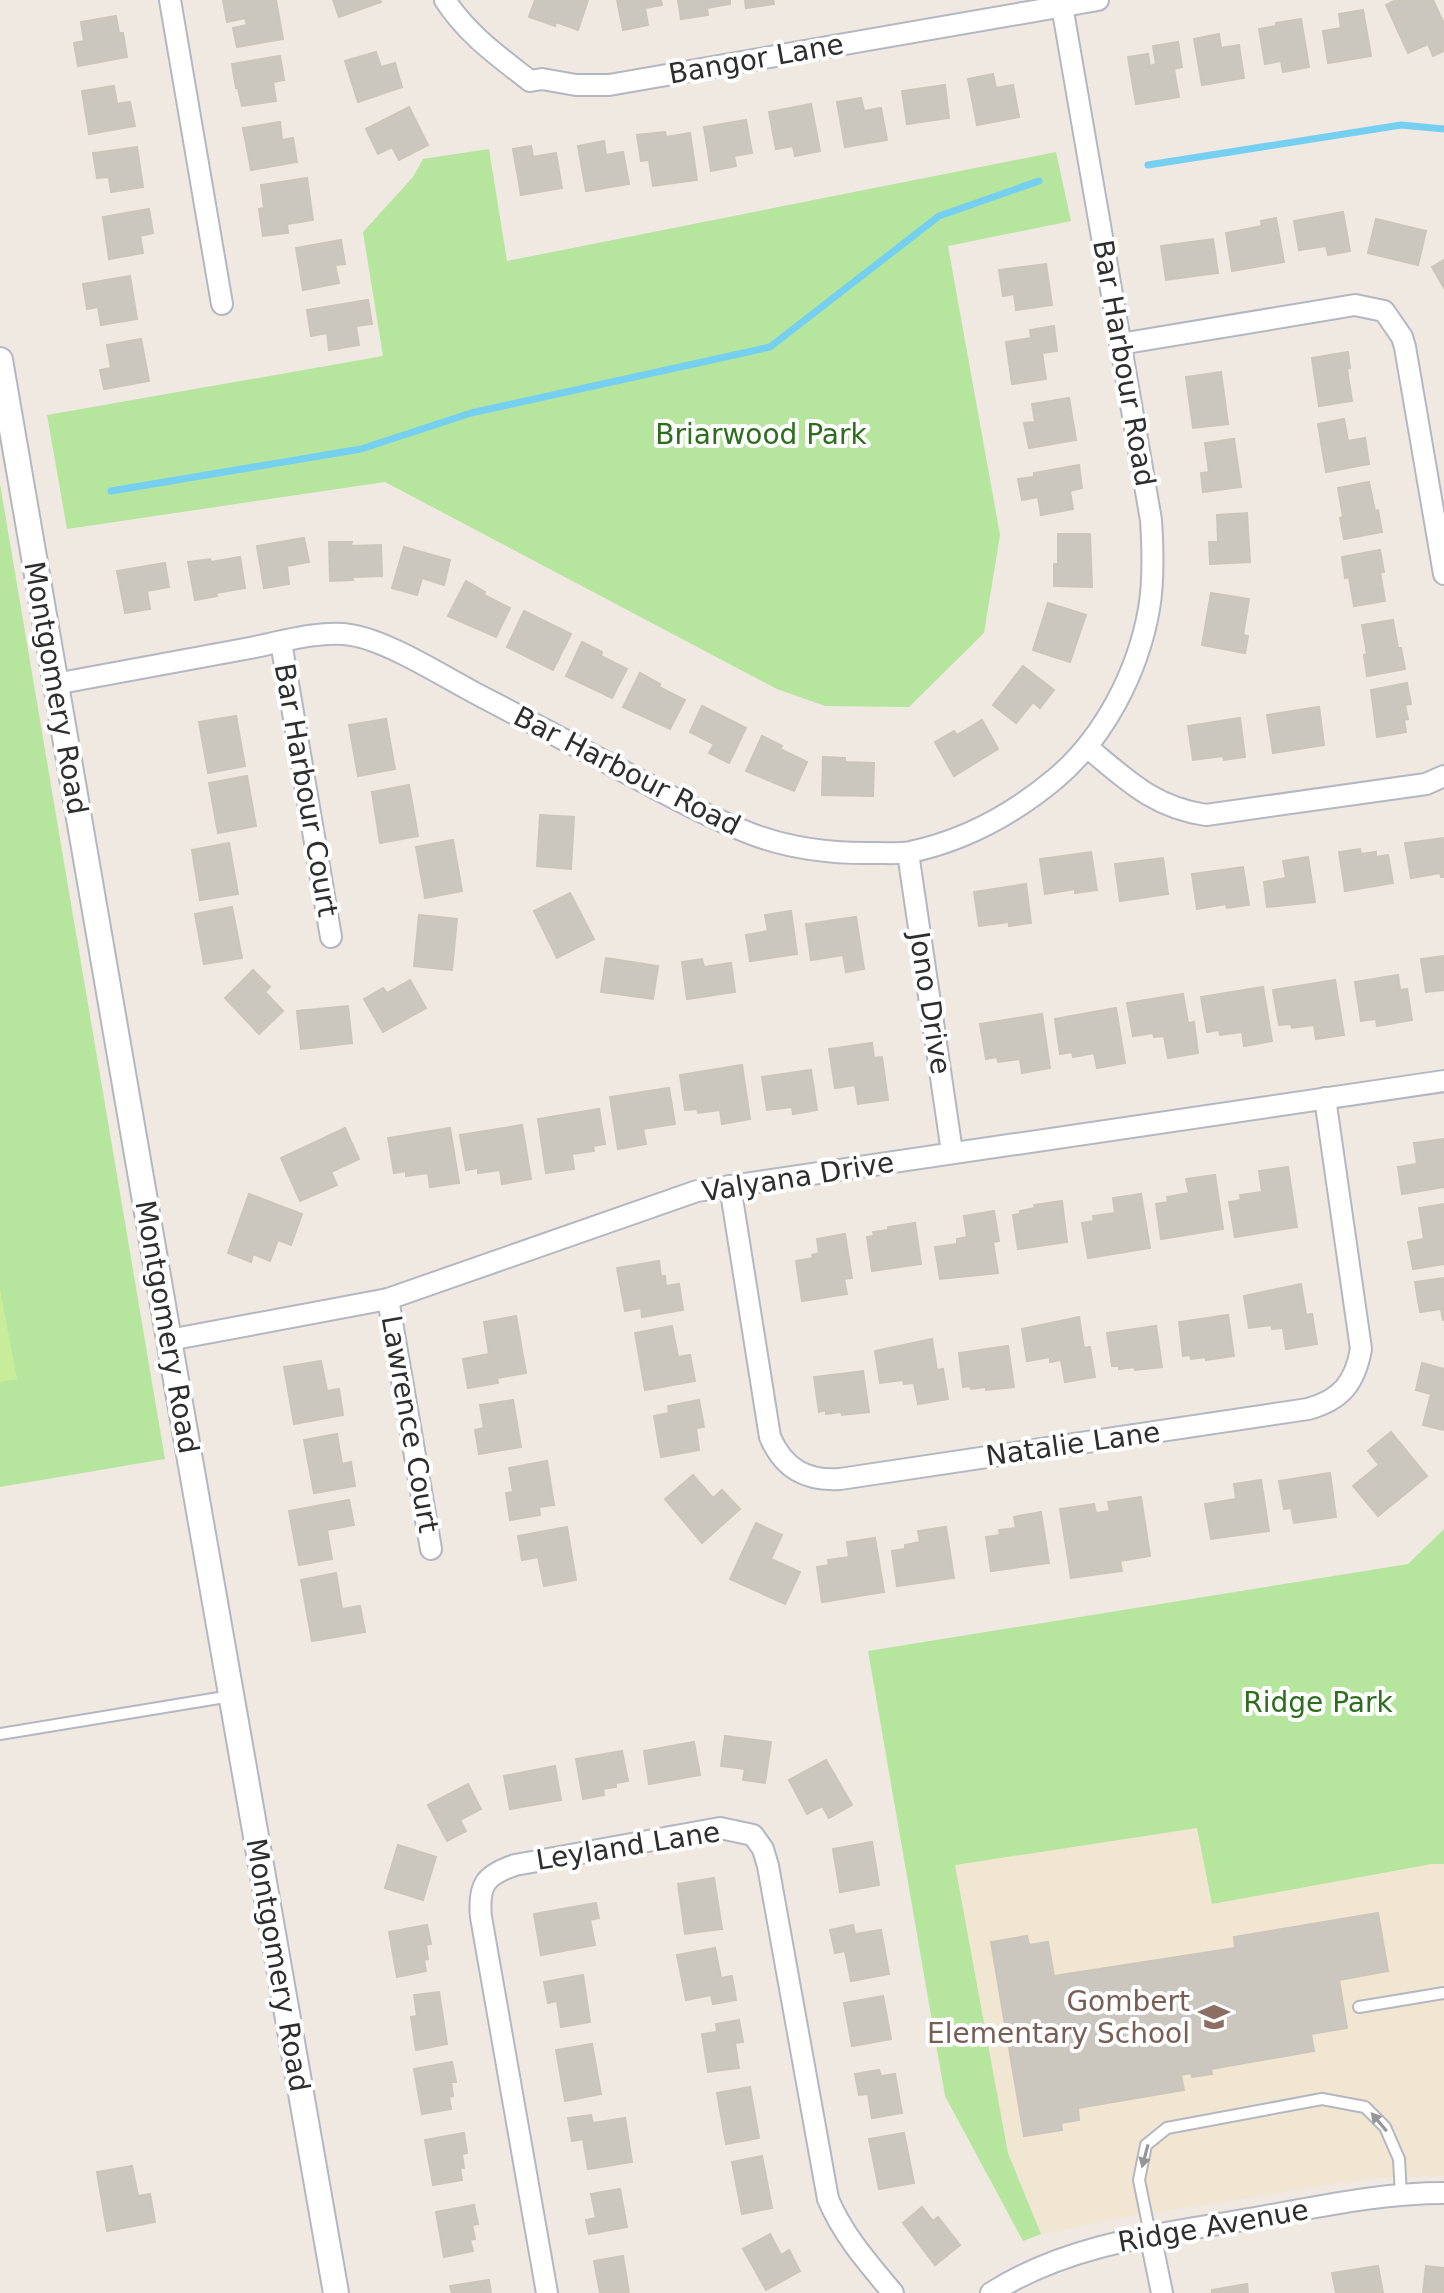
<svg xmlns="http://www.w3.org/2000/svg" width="1444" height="2293" viewBox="0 0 1444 2293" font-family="'DejaVu Sans',sans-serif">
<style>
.education{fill:#f0e6d1}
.green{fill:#b6e59e}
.pitch{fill:#c9ec9a}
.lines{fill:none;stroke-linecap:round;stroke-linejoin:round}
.stream{stroke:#75cff0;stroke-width:7}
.building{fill:#cbc7bf;stroke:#cbc5ba;stroke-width:2}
.service-casing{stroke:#b4b7c1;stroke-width:14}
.minor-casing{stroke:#b4b7c1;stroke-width:24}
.tertiary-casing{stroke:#b4b7c1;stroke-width:28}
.service{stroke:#fff;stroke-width:10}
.minor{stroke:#fff;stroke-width:20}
.tertiary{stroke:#fff;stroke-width:24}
.oneway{fill:#969696}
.labels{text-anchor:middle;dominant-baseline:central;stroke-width:8;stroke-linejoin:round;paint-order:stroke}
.street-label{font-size:28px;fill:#2e2e2e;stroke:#fff}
.park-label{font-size:28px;fill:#2c6e1b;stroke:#fff}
.education-label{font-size:28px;fill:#785e54;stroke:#fff;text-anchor:end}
</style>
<rect width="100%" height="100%" fill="#efe9e1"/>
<path class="education" d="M1198,1828L1201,1839L1444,1864V2176L1373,2178L1114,2219L1041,2234L1008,2153L955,1864Z"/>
<g class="green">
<path d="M489,149L507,261L1056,152L1071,221L948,246L1000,535L984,633L909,707L825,706L777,689L385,482L67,529L47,415L383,356L363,232L413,177L423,159Z"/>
<path d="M0,484L165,1459L0,1487Z"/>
<path d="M1444,1529V1864H1432L1212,1904L1197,1828L955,1865L1008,2153L1041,2234L1023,2241L945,2096L868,1651L1408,1564Z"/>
</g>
<path class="pitch" d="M0,1289L17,1379L0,1382Z"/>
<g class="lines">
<g class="stream">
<path d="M1148,165L1401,125L1444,129"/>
<path d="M111,491L361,449L471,413L770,347L939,216L1039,181"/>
</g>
</g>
<g class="building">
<path d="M223,0H276L283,39L237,47L233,28L247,25L245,18L227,22Z"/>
<path d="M333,0H380L381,2L339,17Z"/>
<path d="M535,0H588L578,30L556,22L555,26L529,17Z"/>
<path d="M617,0H661L662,5L645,8L648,25L623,30Z"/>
<path d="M678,0H730V4L707,8L708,15L681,19Z"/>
<path d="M745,0H773L774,4L746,8Z"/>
<path d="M1396,0H1433L1444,24V51L1433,56L1428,44L1408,53L1386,5Z"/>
<path d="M1363,10L1371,56L1328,63L1323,31L1341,28L1339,14Z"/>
<path d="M116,16L119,33H123L127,57L78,66L74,43L84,41L81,22Z"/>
<path d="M1301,19L1309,67L1283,72L1281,61L1265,64L1259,29L1276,26V23Z"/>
<path d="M1219,34L1221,48L1239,45L1244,78L1202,85L1194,39Z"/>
<path d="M1178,42L1182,67L1174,69L1179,97L1136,104L1128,57L1148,54L1150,66L1156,64L1153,46Z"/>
<path d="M376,52L381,67L395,63L402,87L358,102L345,61Z"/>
<path d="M280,56L284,80L273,82L276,101L242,106L238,88H236L232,64Z"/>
<path d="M993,74L996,88L1013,85L1019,117L977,125L968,79Z"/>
<path d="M945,85L949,118L907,124L902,91Z"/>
<path d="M114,86L117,104L130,102L135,126L89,134L82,91Z"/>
<path d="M861,98L864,111L881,108L887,140L845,147L837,102Z"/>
<path d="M811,104L820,151L795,156L793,146L776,149L769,112Z"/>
<path d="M409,107L428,145L399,160L392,147L378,154L366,129Z"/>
<path d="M746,120L752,153L734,156L736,166L711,171L704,127Z"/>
<path d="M280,122L282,140L293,138L297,162L251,170L243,128Z"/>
<path d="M665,132L666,137L690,133L697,180L653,186L649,160L641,161L637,135Z"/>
<path d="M604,141L606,155L623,152L629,184L586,191L578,146Z"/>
<path d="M531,146L533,157L556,153L562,188L521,195L513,149Z"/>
<path d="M137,147L143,187L111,192L109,177L97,178L93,153Z"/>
<path d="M307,178L313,220L287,224L288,233L263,236L259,209L264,208L261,185Z"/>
<path d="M149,209L153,233L140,236L143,253L109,259L103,217Z"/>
<path d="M1343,212L1350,251L1328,255L1326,246L1299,250L1294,221Z"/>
<path d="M1276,218L1284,262L1232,271L1226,233L1262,226L1261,221Z"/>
<path d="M1376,219L1426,231L1418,265L1368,253Z"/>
<path d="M1213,239L1218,273L1166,280L1161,246Z"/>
<path d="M341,240L345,264L335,265L339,283L303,290L296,248Z"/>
<path d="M1444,260V288L1432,267Z"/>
<path d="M1046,264L1052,305L1016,310L1014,294L1003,296L999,270Z"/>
<path d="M130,276L137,319L101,325L98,307L87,309L83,284Z"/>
<path d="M368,300L372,324L356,326L359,345L329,350L327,333L311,336L307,310Z"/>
<path d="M1054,326L1057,351L1042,353L1046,379L1012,384L1006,342L1031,338L1030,330Z"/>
<path d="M141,339L149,381L104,389L100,370L111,368L107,345Z"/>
<path d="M1348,352L1350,368L1347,369L1352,401L1319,406L1312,358Z"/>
<path d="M1221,372L1228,424L1193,428L1186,377Z"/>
<path d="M1069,398L1076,440L1029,448L1024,423L1035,422L1032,404Z"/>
<path d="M1344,419L1348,441L1365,438L1369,464L1326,472L1318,424Z"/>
<path d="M1234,439L1241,487L1203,492L1201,473L1209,472L1205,443Z"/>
<path d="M1079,465L1082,488L1070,491L1073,509L1041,515L1038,497L1022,500L1018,479L1034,477V473Z"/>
<path d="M1369,482L1375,511L1378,510L1382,532L1344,539L1340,518L1343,517L1338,488Z"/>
<path d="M1247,513L1250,562L1210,564L1209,542H1218L1217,515Z"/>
<path d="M1058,534H1090L1092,587L1054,586V564H1058Z"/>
<path d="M304,538L309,562L287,566L289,584L264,588L257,546Z"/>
<path d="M329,542H352L351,546L381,545L382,576L352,577L353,580L330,581Z"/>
<path d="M404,547L450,560L444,585L422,578L417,595L392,588Z"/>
<path d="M1380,550L1384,572H1380L1385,601L1354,606L1349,577L1345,578L1342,557Z"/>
<path d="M240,557L245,588L216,593L217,596L195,600L188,562L210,559L211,562Z"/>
<path d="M165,563L169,587L147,591L150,609L125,613L117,571Z"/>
<path d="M466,581L485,592L484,595L510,608L496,637L448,616Z"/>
<path d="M1211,593L1249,599L1243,635L1248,636L1245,653L1202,645Z"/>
<path d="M1048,603L1086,615L1070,662L1033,650Z"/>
<path d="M524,611L571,634L553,670L507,647Z"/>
<path d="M1393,620L1398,648H1401L1405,669L1367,676L1364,655L1367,654L1362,625Z"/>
<path d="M582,642L602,652L601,656L627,669L612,698L566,676Z"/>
<path d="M1023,666L1054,690L1040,708L1033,702L1016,723L993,705Z"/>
<path d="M640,673L660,684L659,687L685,700L670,729L623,707Z"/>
<path d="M1407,683L1411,704L1405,705L1408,719L1404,720L1406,732L1377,737L1371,690Z"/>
<path d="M702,706L746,728L729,763L709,753L714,744L690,732Z"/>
<path d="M1319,707L1324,745L1273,753L1267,715Z"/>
<path d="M236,716L245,766L208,773L199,722Z"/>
<path d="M1240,718L1245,757L1224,760L1223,756L1193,760L1188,726Z"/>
<path d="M386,719L395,769L358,776L349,725Z"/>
<path d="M982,720L998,749L954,776L935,742L954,731L957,735Z"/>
<path d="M762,736L782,746L780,749L807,762L794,791L746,771Z"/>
<path d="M823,757L845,758V762L874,763L873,796L822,795Z"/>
<path d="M247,776L256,826L218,833L209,783Z"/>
<path d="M409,785L418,836L380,843L372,792Z"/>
<path d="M540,815L574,817L571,869L537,866Z"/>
<path d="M1444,838V877H1441L1440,873L1411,878L1405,843Z"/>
<path d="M453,840L462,891L425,898L416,847Z"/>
<path d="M229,843L238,894L200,900L192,850Z"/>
<path d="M1360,849L1361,854L1376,852V857L1388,855L1393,883L1345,891L1339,852Z"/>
<path d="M1091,852L1097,890L1075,893V889L1045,894L1040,859Z"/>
<path d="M1308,857L1315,902L1267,907L1264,882L1286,878L1283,861Z"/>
<path d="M1163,858L1168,894L1120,901L1115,864Z"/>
<path d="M1243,867L1249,905L1227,908L1226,904L1197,909L1192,874Z"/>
<path d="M1026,884L1031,923L1009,926V922L979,926L974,892Z"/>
<path d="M570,893L594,939L557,958L534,911Z"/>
<path d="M232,907L242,958L204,964L195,914Z"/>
<path d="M791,911L797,954L750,961L746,935L768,931L765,915Z"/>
<path d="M419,915L457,919L452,970L414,966Z"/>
<path d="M856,917L864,969L846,972L843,955L811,960L806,924Z"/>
<path d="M1444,956V990L1426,992L1421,959Z"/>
<path d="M606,958L658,966L653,999L601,992Z"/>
<path d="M702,959L704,967L731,963L735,992L687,999L682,962Z"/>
<path d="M253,970L270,987L265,992L283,1011L259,1034L225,998Z"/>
<path d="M1398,975L1400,990L1407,989L1412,1020L1377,1026L1376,1019L1361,1021L1355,982Z"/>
<path d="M410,980L426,1008L383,1032L364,999L383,988L387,993Z"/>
<path d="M1335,980L1344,1035L1316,1039L1314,1025L1292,1028L1291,1024L1279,1025L1273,990Z"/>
<path d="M1263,987L1272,1041L1244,1046L1242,1032L1220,1035L1219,1030L1207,1032L1201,997Z"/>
<path d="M1183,994L1188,1023L1194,1022L1198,1053L1168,1058L1164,1036L1154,1037L1153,1033L1133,1036L1127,1003Z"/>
<path d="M348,1006L352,1043L301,1049L297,1011Z"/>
<path d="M1116,1008L1125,1063L1097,1068L1094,1053L1073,1057L1072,1052L1060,1054L1055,1019Z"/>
<path d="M1042,1014L1050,1068L1022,1073L1020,1059L998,1062L997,1057L986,1059L980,1024Z"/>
<path d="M872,1043L874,1058L882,1057L888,1100L858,1104L855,1085L835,1088L829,1049Z"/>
<path d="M742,1065L750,1119L722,1124L720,1110L698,1113L697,1109L685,1110L680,1075Z"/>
<path d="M811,1070L817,1110L793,1114L792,1107L767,1110L762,1077Z"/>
<path d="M669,1088L675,1124L643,1129L646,1144L618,1149L610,1097Z"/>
<path d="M599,1109L605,1144L593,1146L594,1151L572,1154L574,1169L546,1173L538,1119Z"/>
<path d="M522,1125L531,1179L502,1184L500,1170L478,1173V1168L466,1170L460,1135Z"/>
<path d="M345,1128L359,1159L331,1172L337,1185L300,1201L281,1158Z"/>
<path d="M450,1128L459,1183L430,1187L428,1173L406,1176V1171L394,1173L388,1138Z"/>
<path d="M1444,1139V1187L1402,1194L1398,1167L1417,1164L1414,1143Z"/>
<path d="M1288,1167L1297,1227L1235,1237L1229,1202L1241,1200L1240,1195L1262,1192L1259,1171Z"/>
<path d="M1215,1175L1223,1229L1161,1239L1156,1204L1168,1202L1167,1197L1189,1193L1186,1179Z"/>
<path d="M249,1194L302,1214L291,1245L278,1240L270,1261L253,1254L251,1262L228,1253Z"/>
<path d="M1141,1194L1150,1248L1088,1258L1082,1223L1094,1221L1093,1216L1115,1213L1113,1198Z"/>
<path d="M1062,1201L1067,1242L1018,1249L1013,1215L1020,1214V1211L1035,1208L1034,1205Z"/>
<path d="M1444,1204V1264L1413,1269L1408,1242L1424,1239L1419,1208Z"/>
<path d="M994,1211L999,1241L993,1242L998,1273L940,1279L935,1247L957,1244V1239L967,1237L964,1216Z"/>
<path d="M915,1223L921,1264L872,1271L867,1237L874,1236L873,1232L888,1230V1227Z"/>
<path d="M845,1234L852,1278L844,1279L847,1294L802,1301L796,1261L813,1258L812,1255L819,1253L817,1239Z"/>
<path d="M659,1261L661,1276H665L666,1286L679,1284L683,1310L642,1317L641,1308L625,1311L617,1268Z"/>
<path d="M1444,1278V1320H1443L1441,1309L1420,1312L1415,1282Z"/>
<path d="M1301,1284L1306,1315L1312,1314L1317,1344L1286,1349L1283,1328L1272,1329V1325L1249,1328L1244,1296Z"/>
<path d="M1228,1315L1234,1356L1206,1360V1357L1191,1359L1190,1355L1183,1356L1179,1322Z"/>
<path d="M516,1316L526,1373L497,1378L498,1383L468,1388L463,1359L489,1354L484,1322Z"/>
<path d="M1079,1317L1084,1348L1090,1347L1095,1377L1065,1382L1061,1360L1050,1362V1357L1027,1361L1022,1329Z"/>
<path d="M672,1326L678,1357L690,1355L695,1381L645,1390L635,1333Z"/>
<path d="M1156,1326L1162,1367L1135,1370L1134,1367L1119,1369V1366H1112L1107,1333Z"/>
<path d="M932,1339L937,1370L943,1369L948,1399L918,1404L914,1383L904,1384L903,1380L880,1383L875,1351Z"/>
<path d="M1008,1346L1014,1387L986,1390V1387L971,1389L970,1386L963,1387L959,1353Z"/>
<path d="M321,1361L327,1391L339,1389L343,1415L294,1424L284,1367Z"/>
<path d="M1422,1363L1444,1369V1430L1423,1425L1431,1394L1416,1390Z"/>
<path d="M863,1371L869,1412L842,1415L841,1412L826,1414V1410L819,1412L814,1377Z"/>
<path d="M513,1400L521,1447L479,1454L475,1430L484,1428L480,1405Z"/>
<path d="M699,1400L704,1427L696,1428L699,1450L661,1457L654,1416L669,1413L668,1406Z"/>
<path d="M1391,1432L1427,1476L1378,1516L1353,1486L1379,1465L1368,1451Z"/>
<path d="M337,1434L342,1464L351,1462L355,1486L314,1493L304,1440Z"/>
<path d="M547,1461L554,1505L539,1507L540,1515L510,1520L506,1493L513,1492L509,1468Z"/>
<path d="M1330,1473L1336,1517L1294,1523L1291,1508L1284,1509L1279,1481Z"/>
<path d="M693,1475L713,1498L722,1490L740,1509L702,1543L665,1499Z"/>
<path d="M1261,1480L1269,1531L1211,1539L1205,1504L1236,1499L1234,1484Z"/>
<path d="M1141,1497L1150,1556L1120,1561L1122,1571L1071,1578L1060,1509L1094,1504L1096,1513L1110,1511L1108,1502Z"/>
<path d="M349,1500L354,1525L327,1530L332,1559L299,1565L289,1511Z"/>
<path d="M1041,1512L1049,1563L991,1571L986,1537L1000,1535L999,1530L1016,1528L1014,1517Z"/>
<path d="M756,1523L782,1535L771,1559L800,1572L785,1604L730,1579Z"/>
<path d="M567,1527L576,1580L544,1586L538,1557L522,1560L518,1536Z"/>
<path d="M946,1527L954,1578L897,1586L892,1551L905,1549V1545L920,1542L918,1531Z"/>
<path d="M875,1538L884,1592L822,1602L817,1567L829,1565L828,1560L849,1557L847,1542Z"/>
<path d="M336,1573L342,1609L360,1606L365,1632L312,1641L301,1580Z"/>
<path d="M725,1736L771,1742L765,1783L743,1780L745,1769L721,1766Z"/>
<path d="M694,1742L700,1775L649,1784L644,1751Z"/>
<path d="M622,1751L628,1781L616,1783V1787L603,1789L604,1795L583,1799L576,1759Z"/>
<path d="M826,1760L852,1805L829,1818L822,1806L807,1814L789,1780Z"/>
<path d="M555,1766L561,1800L510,1809L504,1776Z"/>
<path d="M468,1784L481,1809L460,1820L466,1831L447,1841L428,1805Z"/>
<path d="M872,1842L879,1885L840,1892L833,1849Z"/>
<path d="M398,1845L436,1857L423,1900L385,1888Z"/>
<path d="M714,1878L722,1929L685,1934L678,1884Z"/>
<path d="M596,1903L599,1918L590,1920L595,1945L541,1955L534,1914Z"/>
<path d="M1378,1913L1388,1971L1339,1980L1347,2028L1311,2034L1314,2051L1211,2069L1212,2074L1192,2077L1191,2073L1181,2075L1184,2090L1078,2108L1079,2120L1061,2123L1062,2130L1024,2136L991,1942L1027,1936L1029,1945L1048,1942L1054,1976L1235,1948L1234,1937Z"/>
<path d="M427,1925L431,1944L426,1945L428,1959L424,1960L426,1971L397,1977L389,1932Z"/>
<path d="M853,1925L855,1934L881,1930L889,1974L851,1981L845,1951L835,1953L830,1930Z"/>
<path d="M715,1948L721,1978L732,1976L736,2000L713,2004L711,1995L686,2000L677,1955Z"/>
<path d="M583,1975L590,2022L561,2027L557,2001L548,2003L544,1982Z"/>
<path d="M439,1992L447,2044L416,2050L411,2017L417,2016L414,1995Z"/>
<path d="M883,1996L891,2039L852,2046L844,2003Z"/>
<path d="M739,2020L743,2042L735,2043L739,2068L708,2072L702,2034L717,2032L716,2024Z"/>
<path d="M592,2044L601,2094L565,2101L556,2050Z"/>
<path d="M452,2062L456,2082H451L453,2096L449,2097L451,2109L422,2114L414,2069Z"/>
<path d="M879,2070L881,2076L895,2074L902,2113L872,2118L868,2094L859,2095L855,2074Z"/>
<path d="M750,2087L759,2138L726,2144L717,2093Z"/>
<path d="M591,2115L593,2123L625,2118L632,2162L588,2169L583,2139L572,2141L568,2118Z"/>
<path d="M464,2133L467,2153L462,2154L464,2168H460L462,2180L433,2185L425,2140Z"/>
<path d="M904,2133L914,2183L879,2189L869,2139Z"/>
<path d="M762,2156L772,2208L742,2214L732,2162Z"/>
<path d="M132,2166L138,2196L150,2194L155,2222L107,2231L97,2172Z"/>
<path d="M620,2189L627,2227L589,2234L586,2220L596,2218L591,2194Z"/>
<path d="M474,2205L478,2224L472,2225L475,2239L470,2240L473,2251L444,2257L436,2212Z"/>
<path d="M922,2207L933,2221L938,2217L960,2245L935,2265L903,2223Z"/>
<path d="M770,2234L781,2255L789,2250L800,2271L766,2290L743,2249Z"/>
<path d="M623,2256L629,2293H600L594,2261Z"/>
<path d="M1378,2266L1383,2293H1336L1332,2273Z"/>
<path d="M1426,2266L1444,2268V2293H1423Z"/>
<path d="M489,2280L491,2293H452L450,2286Z"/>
<path d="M1247,2284L1248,2293H1212V2290Z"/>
</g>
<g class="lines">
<defs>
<g id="service">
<path d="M0,1734L231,1696"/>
<path d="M1359,2007L1444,1993"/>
<path d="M1150,2234L1139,2180L1146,2145L1167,2128L1322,2099L1365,2107L1385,2127L1399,2159L1401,2195"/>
</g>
<g id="minor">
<path d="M170,0L222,304"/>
<path d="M445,0C467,34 498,56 530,81L542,79L576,85H609L1098,0"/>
<path d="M1120,344L1355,305L1384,311L1402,337L1405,347L1444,574"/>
<path d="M281,642L331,937"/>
<path d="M55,684C120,672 185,660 250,648C280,642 321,630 351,635C388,641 441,675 475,693C527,720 580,748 632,776C670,796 708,817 749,833C790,849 832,854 876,853C887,853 899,854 910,852C963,841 1013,814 1055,779C1104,738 1138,672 1149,609C1154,580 1153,550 1151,520L1061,0"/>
<path d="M1087,747C1127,780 1153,807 1206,815L1426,784L1444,776"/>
<path d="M908,853L952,1152"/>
<path d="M730,1186L770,1437C784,1469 806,1481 840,1479L1308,1409C1341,1400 1355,1383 1361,1349L1325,1098"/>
<path d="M388,1299L431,1549"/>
<path d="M169,1340L388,1299L697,1191L1444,1081"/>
<path d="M1150,2234L1162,2293"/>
<path d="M547,2293L481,1917C478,1885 485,1875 515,1865L720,1828L753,1835L763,1849L768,1866L828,2199C843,2235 868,2263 893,2293"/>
<path d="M991,2293C1071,2242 1164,2234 1255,2218C1318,2207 1380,2193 1444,2193"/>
</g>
<path id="tertiary" d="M0,360L169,1340L336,2293"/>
</defs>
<use href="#service" class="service-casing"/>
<use href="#minor" class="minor-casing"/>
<use href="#tertiary" class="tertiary-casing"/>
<use href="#service" class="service"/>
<use href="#minor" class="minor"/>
<use href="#tertiary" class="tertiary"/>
</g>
<defs><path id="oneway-solid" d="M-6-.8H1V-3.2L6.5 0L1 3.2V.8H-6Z" transform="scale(2)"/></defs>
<g class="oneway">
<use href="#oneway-solid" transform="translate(1379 2122) rotate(-130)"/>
<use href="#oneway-solid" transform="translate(1145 2156) rotate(105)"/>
</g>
<defs>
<symbol id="school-bare" viewBox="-9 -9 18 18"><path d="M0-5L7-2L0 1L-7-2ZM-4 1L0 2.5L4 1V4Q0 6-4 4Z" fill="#8d6e63" stroke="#fff" stroke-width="2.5" paint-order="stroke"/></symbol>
</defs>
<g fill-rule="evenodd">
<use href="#school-bare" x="1192" y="1995" width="44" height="44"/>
</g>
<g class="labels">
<g class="street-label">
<text transform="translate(756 59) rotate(-10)">Bangor Lane</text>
<text transform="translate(1124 363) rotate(80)">Bar Harbour Road</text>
<text transform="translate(56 688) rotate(80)">Montgomery Road</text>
<text transform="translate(627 771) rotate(27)">Bar Harbour Road</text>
<text transform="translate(306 790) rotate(80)">Bar Harbour Court</text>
<text transform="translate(930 1003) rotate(81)">Jono Drive</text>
<text transform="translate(798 1177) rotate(-9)">Valyana Drive</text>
<text transform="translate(167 1327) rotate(80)">Montgomery Road</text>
<text transform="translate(410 1424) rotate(80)">Lawrence Court</text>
<text transform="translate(1073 1444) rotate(-8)">Natalie Lane</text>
<text transform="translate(628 1846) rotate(-9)">Leyland Lane</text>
<text transform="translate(278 1965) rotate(80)">Montgomery Road</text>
<text transform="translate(1213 2226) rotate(-10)">Ridge Avenue</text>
</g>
<g class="park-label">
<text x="761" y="434">Briarwood Park</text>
<text x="1318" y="1702">Ridge Park</text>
</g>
<g class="education-label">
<text x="1190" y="2001">Gombert<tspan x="1190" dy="32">Elementary School</tspan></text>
</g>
</g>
</svg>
